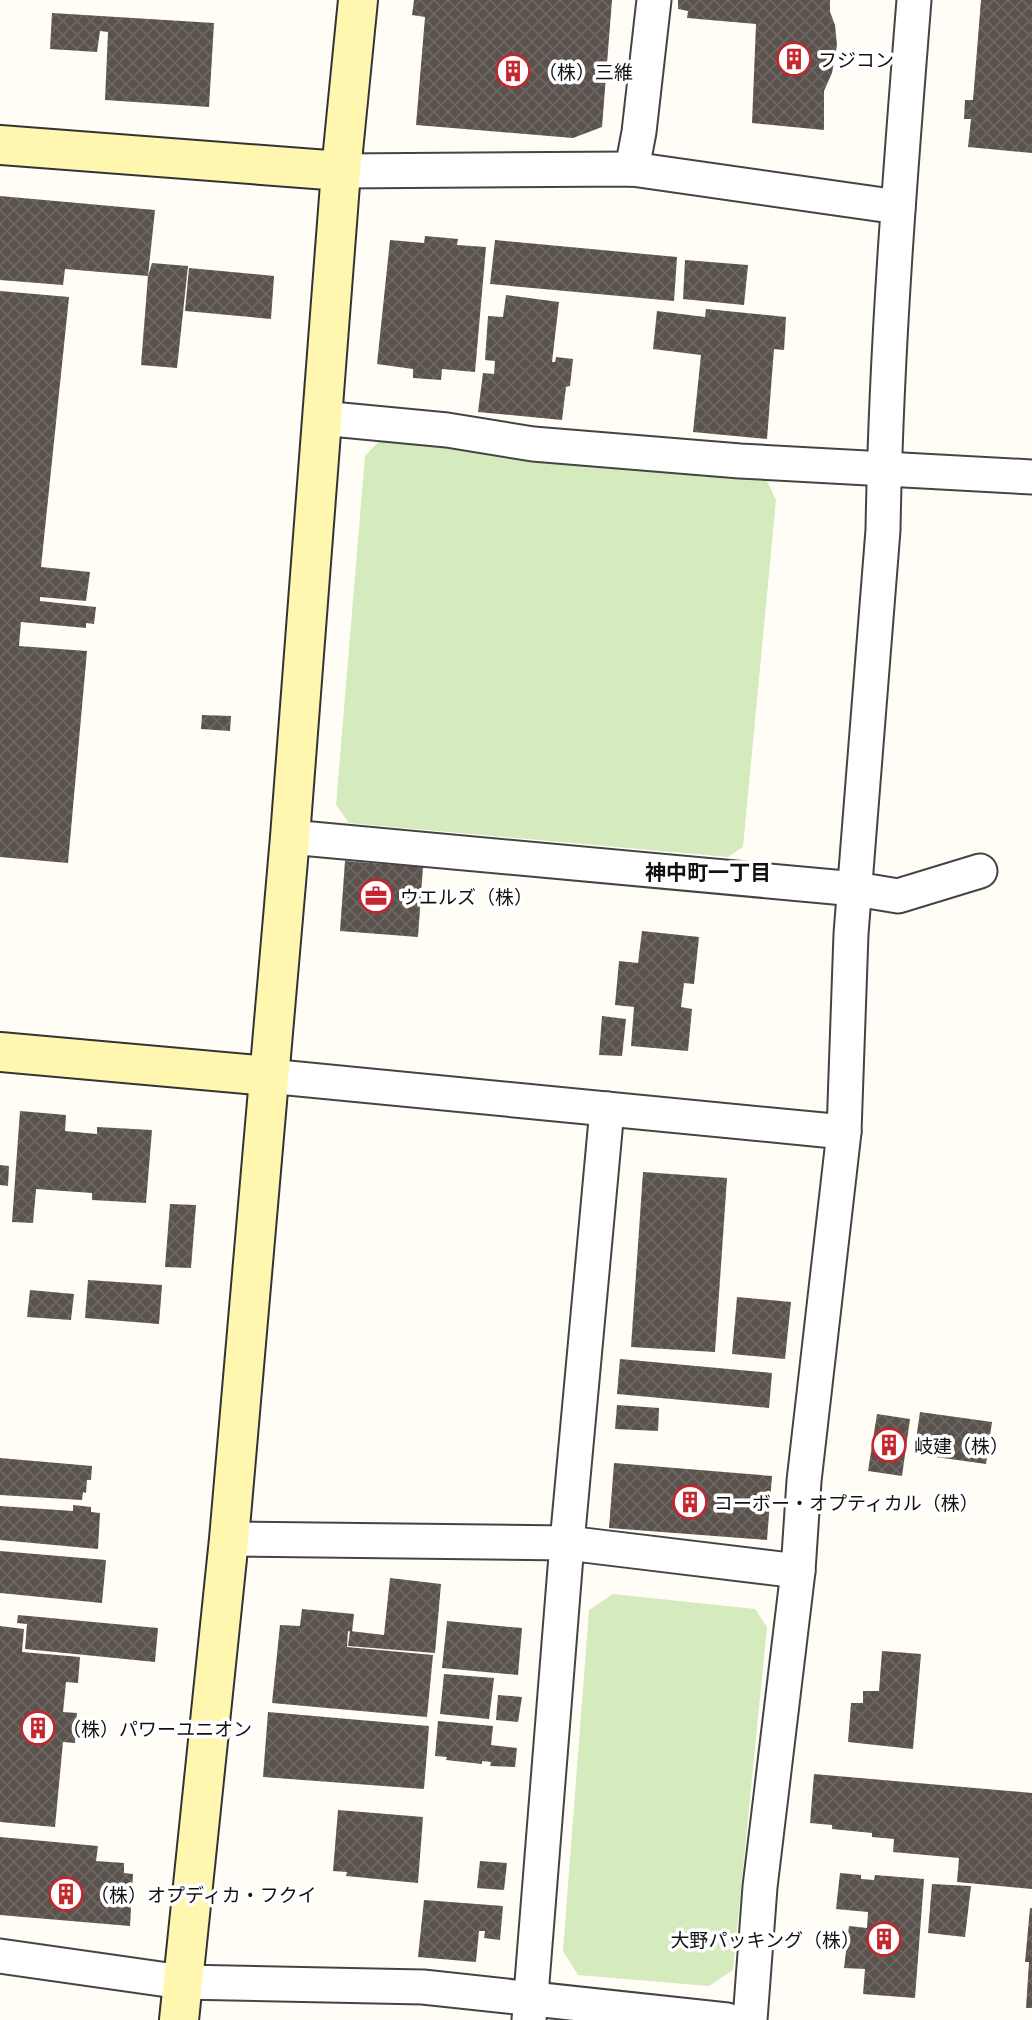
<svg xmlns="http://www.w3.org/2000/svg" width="1032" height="2020" viewBox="0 0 1032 2020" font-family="Literata,'Noto Sans JP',serif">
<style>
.park{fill:#d5ebbd}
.building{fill:url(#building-cross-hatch)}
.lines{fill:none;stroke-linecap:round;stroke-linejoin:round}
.street-casing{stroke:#444;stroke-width:37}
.secondary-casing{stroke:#333;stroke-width:42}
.street{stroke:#fff;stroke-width:33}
.secondary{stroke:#fff6b0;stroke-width:38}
.labels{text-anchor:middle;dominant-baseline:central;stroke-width:7;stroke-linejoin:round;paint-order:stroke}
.poi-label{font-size:19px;fill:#111;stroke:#fff;text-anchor:start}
.neighbourhood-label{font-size:21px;font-weight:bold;fill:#111;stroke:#fff}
</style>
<defs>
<pattern id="building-cross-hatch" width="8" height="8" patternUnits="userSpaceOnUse" patternTransform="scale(1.75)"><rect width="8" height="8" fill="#5a524d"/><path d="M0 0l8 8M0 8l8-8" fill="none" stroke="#6d6662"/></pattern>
</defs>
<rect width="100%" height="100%" fill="#fffdf5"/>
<g class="park">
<path d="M383,437L763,472L776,500L743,847L728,857L349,823L336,805L365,456Z"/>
<path d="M613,1594L755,1609L767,1627L733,1970L709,1986L578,1975L563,1951L589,1610Z"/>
</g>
<g class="building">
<path d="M414,0H612L602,127L573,138L416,125L425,17L412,15Z"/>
<path d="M678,0H830V12L835,25L837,45L832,73L824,91V130L752,123L756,24L687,18L688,11L678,9Z"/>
<path d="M981,0H1032V153L968,147L971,119H964L965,100H973Z"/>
<path d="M52,13L214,23L209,107L105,100L108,32L100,31L97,52L50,49Z"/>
<path d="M0,196L155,210L148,276L65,269L63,285L0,280Z"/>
<path d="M425,236L458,239L457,245L486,247L475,372L442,369L441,380L413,378V369L377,364L390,240L424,243Z"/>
<path d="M495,240L677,257L674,301L490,284Z"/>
<path d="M685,260L748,265L744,305L683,299Z"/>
<path d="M152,263L188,266L177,368L141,365L148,276Z"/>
<path d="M189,268L274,276L271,319L185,311Z"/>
<path d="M0,291L69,297L41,567L90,572L86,601L40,597V601L96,607L94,624L86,623V628L21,622L19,646L87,651L68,863L0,857Z"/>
<path d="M506,295L559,302L552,362H555L556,357L573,359L570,386L566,387L562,420L478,412L483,373L494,374L495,361L485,360L488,316L503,317Z"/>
<path d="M706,309L786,317L784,350L774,349L767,439L693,432L701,355L653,349L657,311L705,317Z"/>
<path d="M202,715L231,716L230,731L201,729Z"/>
<path d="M345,861L423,867L418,937L340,931Z"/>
<path d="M642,931L699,937L694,984L684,983L681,1007L692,1009L688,1051L631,1046L634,1007L615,1005L619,961L638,963Z"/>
<path d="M602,1016L626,1019L622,1056L599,1055Z"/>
<path d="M20,1111L66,1115L65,1131L97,1134V1127L152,1130L146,1203L92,1200V1193L36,1189L33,1223L12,1222Z"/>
<path d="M0,1165L9,1166L8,1186L0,1185Z"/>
<path d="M643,1172L727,1178L715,1352L631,1347Z"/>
<path d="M170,1204L196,1205L191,1268L165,1267Z"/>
<path d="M88,1280L162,1285L159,1324L85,1318Z"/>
<path d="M30,1290L74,1294L71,1320L27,1317Z"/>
<path d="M737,1297L791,1302L785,1359L732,1354Z"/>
<path d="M620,1359L772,1373L769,1408L617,1394Z"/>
<path d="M617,1405L659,1408L658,1431L615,1429Z"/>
<path d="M920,1412L992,1422L986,1464L914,1454Z"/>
<path d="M877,1414L910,1419L902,1476L868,1471Z"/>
<path d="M0,1458L92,1466L91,1480H87L86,1493L83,1492L82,1500L0,1495Z"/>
<path d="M614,1463L772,1476L767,1540L609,1528Z"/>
<path d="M73,1505L91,1507V1512L100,1513L98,1549L0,1540V1506L73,1511Z"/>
<path d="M0,1551L106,1560L102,1603L0,1593Z"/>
<path d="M390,1578L441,1584L435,1653L348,1646L350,1631L384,1635Z"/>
<path d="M302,1609L354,1614L352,1632L348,1631L347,1647L433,1655L427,1717L272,1703L280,1625L300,1626Z"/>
<path d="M18,1615L158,1628L155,1662L25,1649L27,1624L17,1623Z"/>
<path d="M447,1621L522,1628L518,1675L442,1668Z"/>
<path d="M0,1626L24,1629L22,1652L80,1657L78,1683L66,1682L63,1712L77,1713L75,1743L63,1742L55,1827L0,1822Z"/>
<path d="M882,1651L921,1654L913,1749L848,1742L851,1703H863V1691H879Z"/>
<path d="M444,1674L494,1678L489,1719L440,1714Z"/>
<path d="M498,1695L522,1697L518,1722L496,1720Z"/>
<path d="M268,1712L429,1726L424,1789L263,1777Z"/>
<path d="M438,1721L493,1726L491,1745L517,1748L515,1767L490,1766L491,1762L482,1761V1764L446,1760L447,1757L435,1756Z"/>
<path d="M814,1774L1032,1793V1889L957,1882L959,1858L893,1852L894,1839L872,1837V1833L832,1829V1825L810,1823Z"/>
<path d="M338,1810L423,1817L418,1883L346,1876L347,1872L333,1871Z"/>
<path d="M0,1837L98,1846L96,1861L124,1863V1873L133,1874L130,1926L0,1915Z"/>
<path d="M480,1861L507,1863L504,1890L477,1888Z"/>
<path d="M840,1873L861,1875V1879L874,1880L875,1875L924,1879L915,1998L863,1994L865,1969L844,1968L849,1926L867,1928L868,1912L836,1909Z"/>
<path d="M932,1884L971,1886L965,1937L928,1933Z"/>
<path d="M424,1900L503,1906L500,1940L484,1938L485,1931H479L476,1962L418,1957Z"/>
<path d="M1030,1908H1032V2008H1026L1029,1962H1025Z"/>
</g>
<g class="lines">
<defs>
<g id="street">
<path d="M632,169L639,132L654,0"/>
<path d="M341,171L632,169L898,207"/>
<path d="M321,418L447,430L533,444L740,461L1032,477"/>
<path d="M290,837L856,889L898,896L980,871"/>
<path d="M268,1076L844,1132"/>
<path d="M229,1539L567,1543L798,1571"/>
<path d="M0,1956L182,1982L423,1987L727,2020"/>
<path d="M529,2020L567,1543L607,1109"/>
<path d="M750,2020L760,1887L798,1571L804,1481L844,1132L851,934L883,530C886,353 900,176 914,0"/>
</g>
<g id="secondary">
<path d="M0,145L341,171"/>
<path d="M0,1052L268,1076"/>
<path d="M179,2020L229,1539L290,837L341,171L358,0"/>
</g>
</defs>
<use href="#street" class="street-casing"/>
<use href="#secondary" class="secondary-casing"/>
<use href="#street" class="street"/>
<use href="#secondary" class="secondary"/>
</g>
<defs>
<symbol id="building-ring" viewBox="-11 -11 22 22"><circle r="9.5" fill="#fff" stroke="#c4262e" stroke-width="1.5"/><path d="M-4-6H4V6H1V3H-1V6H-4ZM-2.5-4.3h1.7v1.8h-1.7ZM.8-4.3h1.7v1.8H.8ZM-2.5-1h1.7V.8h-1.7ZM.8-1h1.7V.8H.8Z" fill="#c4262e"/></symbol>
<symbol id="office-ring" viewBox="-11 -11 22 22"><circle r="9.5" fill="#fff" stroke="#c4262e" stroke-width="1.5"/><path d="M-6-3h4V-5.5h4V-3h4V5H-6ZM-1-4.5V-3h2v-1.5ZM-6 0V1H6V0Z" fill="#c4262e"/></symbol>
</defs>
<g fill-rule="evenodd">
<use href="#building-ring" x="775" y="40" width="38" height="38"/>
<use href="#building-ring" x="494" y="52" width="38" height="38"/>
<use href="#office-ring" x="357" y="877" width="38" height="38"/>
<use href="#building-ring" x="870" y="1426" width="38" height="38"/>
<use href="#building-ring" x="671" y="1483" width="38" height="38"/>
<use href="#building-ring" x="19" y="1709" width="38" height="38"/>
<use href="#building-ring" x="47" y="1875" width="38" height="38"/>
<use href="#building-ring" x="865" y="1920" width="38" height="38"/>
</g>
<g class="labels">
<g class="poi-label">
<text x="818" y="59">フジコン</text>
<text x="538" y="71">（株）三維</text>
<text x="400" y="896">ウエルズ（株）</text>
<text x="914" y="1445">岐建（株）</text>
<text x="714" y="1502">コーボー・オプティカル（株）</text>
<text x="62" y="1728">（株）パワーユニオン</text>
<text x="90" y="1894">（株）オプディカ・フクイ</text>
<text x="860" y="1939" text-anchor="end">大野パッキング（株）</text>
</g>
<g class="neighbourhood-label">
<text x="708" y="870">神中町一丁目</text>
</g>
</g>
</svg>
